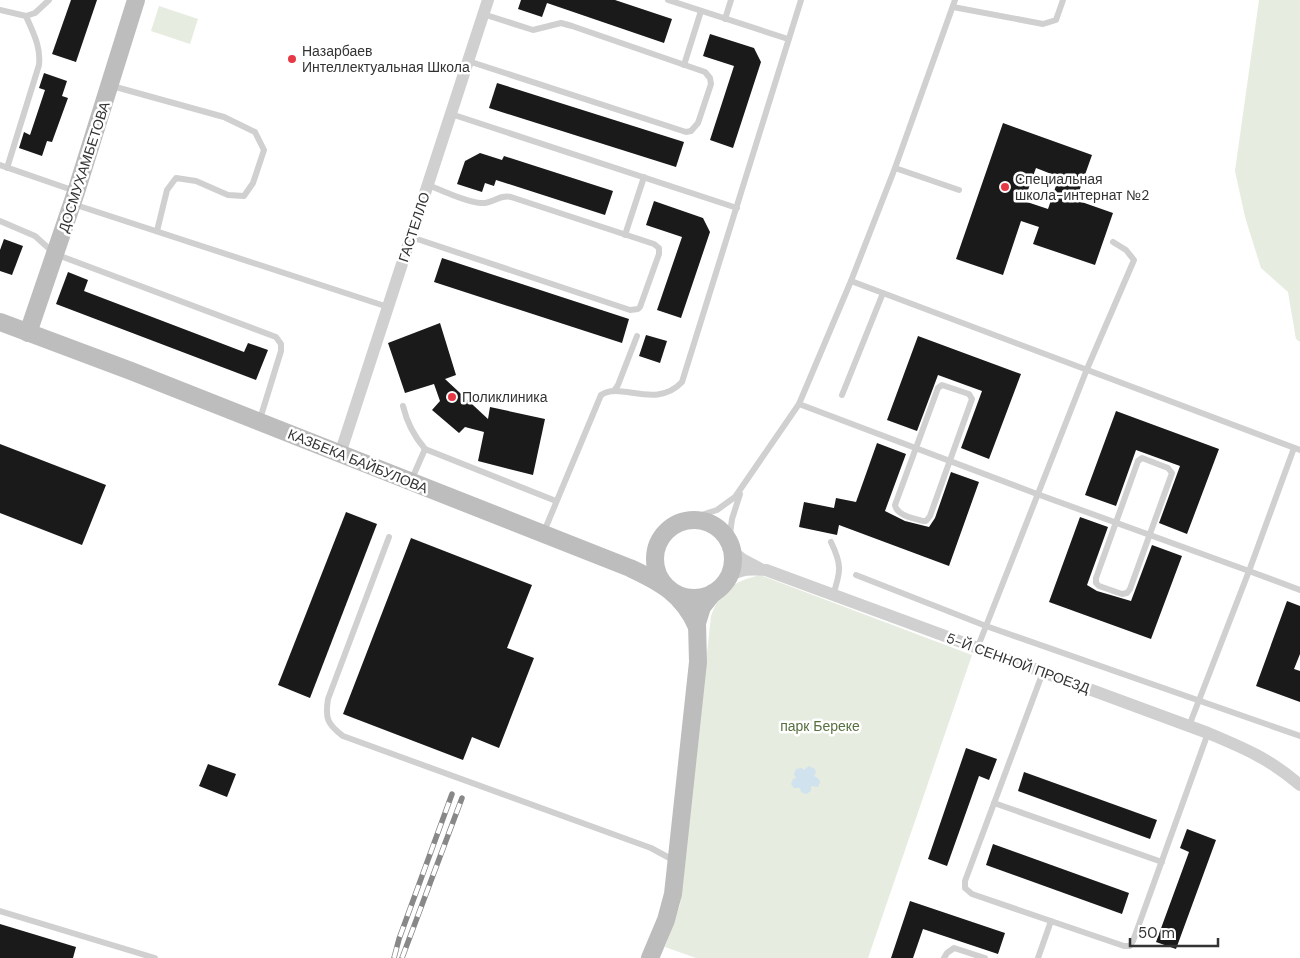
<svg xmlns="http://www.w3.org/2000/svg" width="1300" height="958" viewBox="0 0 1300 958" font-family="'DM Sans',sans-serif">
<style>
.green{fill:#e6ecdf}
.water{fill:#cfe2ee}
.building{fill:#1a1a1a;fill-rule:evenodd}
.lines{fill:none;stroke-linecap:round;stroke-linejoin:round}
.lane{stroke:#d0d0d0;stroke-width:6}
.street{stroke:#d0d0d0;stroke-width:12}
.secondary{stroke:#bdbdbd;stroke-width:18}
.rail-casing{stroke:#888;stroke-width:5.5}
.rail{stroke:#fff;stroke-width:4;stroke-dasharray:11;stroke-linecap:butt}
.poi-dot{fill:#e63946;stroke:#fff;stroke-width:2}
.labels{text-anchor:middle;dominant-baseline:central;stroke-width:5;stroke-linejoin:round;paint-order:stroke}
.poi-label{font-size:14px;fill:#333;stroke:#fff;text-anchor:start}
.street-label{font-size:14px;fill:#333;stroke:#fff}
.park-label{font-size:14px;fill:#56703f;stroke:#fff}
</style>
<rect width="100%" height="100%" fill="#fff"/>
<g class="green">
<path d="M1259,0H1300V342L1296,339L1288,292L1261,268L1245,217L1235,171Z"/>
<path d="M159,6L198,19L190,44L151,31Z"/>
<path d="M760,575L972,655L868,958H696L665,947L680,905L711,616C721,589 733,582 760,575Z"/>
</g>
<path class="water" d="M809,766L815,769L816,772L814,776L819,779L820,782L818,787L811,786V791L806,794L801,792L800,788H794L791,784L793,779L796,778L794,774L796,769L802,768L804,770Z"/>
<g class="building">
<path d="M71,0H97L76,62L52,54Z"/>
<path d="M521,0H615L672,19L664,43L547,3L542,17L518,9Z"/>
<path d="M710,34L754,48L761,62L733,148L710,140L734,66L703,56Z"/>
<path d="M44,73L67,81L62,96L68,98L52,142L47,141L42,156L19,148L24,132L30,135L45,90L39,88Z"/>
<path d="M497,83L684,142L676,167L489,108Z"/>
<path d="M1003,123L1092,155L1076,200L1113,213L1095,265L1033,244L1039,227L1021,221L1003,275L956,259ZM1036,168L1059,177L1048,209L1024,201Z"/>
<path d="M480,153L502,160L504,156L613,191L605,215L496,180L494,186L485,183L482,192L457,184L465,161Z"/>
<path d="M654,201L703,218L710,232L681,318L657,310L682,237L646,225Z"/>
<path d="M4,239L23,246L12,275L0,271V250Z"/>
<path d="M442,258L629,319L622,343L434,282Z"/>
<path d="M68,272L88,280L84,291L244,352L248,343L268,350L256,380L56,304Z"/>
<path d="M440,323L456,375L445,379L488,419L490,407L545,419L533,475L478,461L484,432L465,427L459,433L432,410L440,401L434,384L405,393L388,343Z"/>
<path d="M646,335L667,341L660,363L639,356Z"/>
<path d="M918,336L1021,374L989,459L961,448L982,391L938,375L917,431L887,420Z"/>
<path d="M1116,411L1219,449L1187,534L1159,523L1180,466L1136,450L1116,506L1085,495Z"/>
<path d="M877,443L906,454L885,511L905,521L929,527L935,518L951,472L979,482L949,566L839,525L837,535L799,527L804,502L834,508L836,498L856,502Z"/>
<path d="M0,444L106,485L82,545L0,513Z"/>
<path d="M346,512L377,524L310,698L278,685Z"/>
<path d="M1080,517L1108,527L1087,585L1097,591L1131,601L1152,545L1182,556L1151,639L1049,602Z"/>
<path d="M411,538L532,585L507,648L534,658L499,748L472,737L463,760L343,714Z"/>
<path d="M1287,601L1300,606V654L1294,669L1300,671V702L1256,686Z"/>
<path d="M966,748L997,759L989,780L979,776L947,866L928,859Z"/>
<path d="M208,764L236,774L227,797L199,786Z"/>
<path d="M1024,772L1157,820L1150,839L1018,791Z"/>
<path d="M1187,829L1216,840L1176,949L1156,942L1189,852L1180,848Z"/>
<path d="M993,844L1129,893L1122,914L986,865Z"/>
<path d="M910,901L1005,933L998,954L923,929L913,958H891Z"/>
<path d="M0,924L76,947L73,958H0Z"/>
</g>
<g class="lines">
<g class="lane">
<path d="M668,0L788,39"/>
<path d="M953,7L1043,24L1056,20L1063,0"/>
<path d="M0,10L26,16C33,33 41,46 39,65L7,168"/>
<path d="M26,16L35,13L49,0"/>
<path d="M725,19L731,0"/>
<path d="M468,61L686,132L691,131L698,123L711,84L710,78L705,72L572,26L561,23L533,30L483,14"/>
<path d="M684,65L701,11"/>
<path d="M112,86L224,117L255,132L264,150L253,183L244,196L228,195L196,181L176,178L167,190L157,231"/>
<path d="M451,114L737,208"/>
<path d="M0,165L75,191"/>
<path d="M895,168L959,190"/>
<path d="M73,204L388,307"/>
<path d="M0,221L35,236L55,254L276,337L281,344V351L260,419"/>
<path d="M625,235L644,177"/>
<path d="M411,237L630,310L638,309L640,307L659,254V248L654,244L511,197C499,194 493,204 481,203C467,203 441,190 428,185"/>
<path d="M851,281L1300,450"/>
<path d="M1087,369L1134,260L1126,250L1113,242"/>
<path d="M942,385L969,394L972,399L930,516L926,521H923C914,518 897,516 895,505L938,388Z"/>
<path d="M614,391L618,385L637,336"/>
<path d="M842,395L883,293"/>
<path d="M799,404L1037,494L1249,571L1189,726"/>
<path d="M403,406C407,423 413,435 425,449"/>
<path d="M1294,448L1249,571L1300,590"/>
<path d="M1142,458L1168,468L1172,473L1130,589L1127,593L1122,594L1099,586L1096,583V578L1138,461Z"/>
<path d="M411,481L425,449L556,501"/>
<path d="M686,520L717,510L735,497L799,404L851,281L895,168L955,0"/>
<path d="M543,534L601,395C620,381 656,410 682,382L801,0"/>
<path d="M389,537L328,699C325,718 327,724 343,736L651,848L675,861"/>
<path d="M729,541L732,519L740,494"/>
<path d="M831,542C842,565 841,571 833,595"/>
<path d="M856,575L986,626L1300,736"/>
<path d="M977,649L1087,369"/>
<path d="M1043,672L965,881V888L972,894L1124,946H1130L1133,941L1208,733"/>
<path d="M994,803L1162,862"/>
<path d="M0,911L155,958"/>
<path d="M944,958L947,953L954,948L985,958"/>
<path d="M1038,958L1051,921"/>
</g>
<g class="street">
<path d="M340,454L488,0"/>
<path d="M732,551L742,559L759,568"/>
<path d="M728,578C740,568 752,569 766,570L1208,733C1244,748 1270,759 1300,785"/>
</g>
<g class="secondary">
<path d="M0,322L131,371L630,568C660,582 683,594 697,627"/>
<path d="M28,333L76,192L136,0"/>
<circle cx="694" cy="559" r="39"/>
<path d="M650,958L666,920L673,894L698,662L697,623L702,607L713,593"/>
</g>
<defs>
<g id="rail">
<path d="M394,958L399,939L452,794"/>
<path d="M402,958L462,798"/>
</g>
</defs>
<use href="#rail" class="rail-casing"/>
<use href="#rail" class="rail"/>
</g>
<g class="poi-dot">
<circle cx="292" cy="59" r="5"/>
<circle cx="1005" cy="187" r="5"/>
<circle cx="452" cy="397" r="5"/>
</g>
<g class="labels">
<g class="poi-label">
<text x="302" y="51">Назарбаев<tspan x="302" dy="16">Интеллектуальная Школа</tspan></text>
<text x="1015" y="179">Специальная<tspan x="1015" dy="16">школа-интернат №2</tspan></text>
<text x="462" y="397">Поликлиника</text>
</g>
<g class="street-label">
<text transform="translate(84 167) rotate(-72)">ДОСМУХАМБЕТОВА</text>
<text transform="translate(414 227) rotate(-72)">ГАСТЕЛЛО</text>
<text transform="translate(358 461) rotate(22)">КАЗБЕКА БАЙБУЛОВА</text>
<text transform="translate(1018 663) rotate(20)">5-Й СЕННОЙ ПРОЕЗД</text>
</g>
<g class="park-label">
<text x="820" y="726">парк Береке</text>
</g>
</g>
<path d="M1130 938v8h88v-8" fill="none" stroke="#333333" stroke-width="2.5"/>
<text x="1138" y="938" font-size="15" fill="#333333" stroke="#ffffff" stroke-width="4" paint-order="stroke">50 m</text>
</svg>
